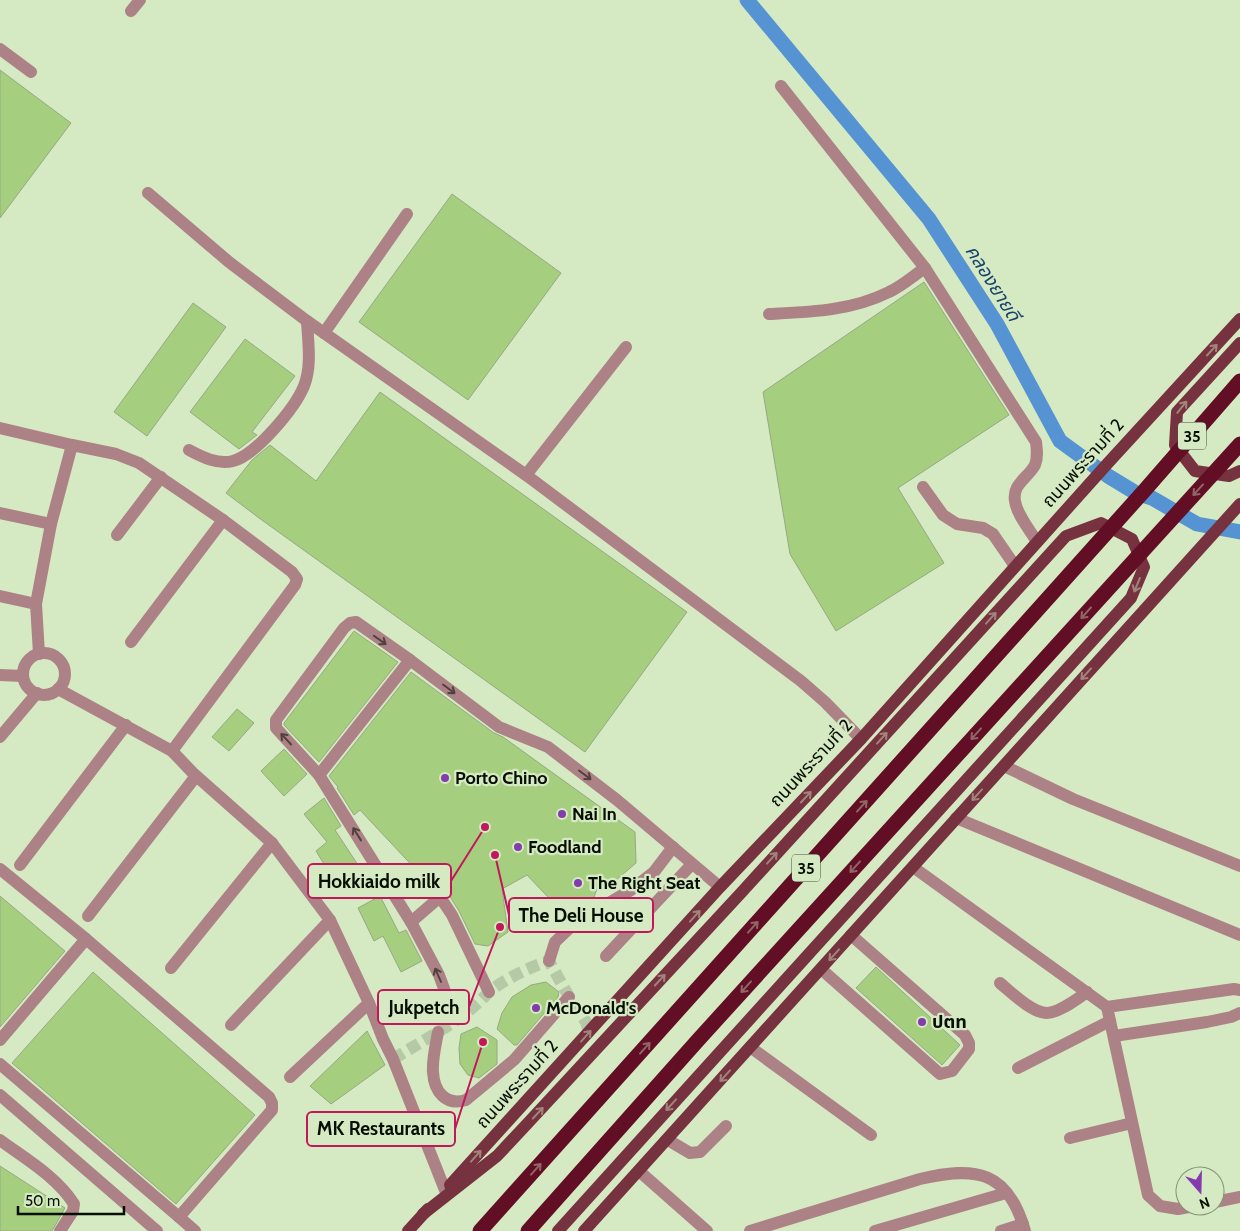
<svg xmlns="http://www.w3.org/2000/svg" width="1240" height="1231" viewBox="0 0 1240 1231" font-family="Cabin,'Noto Sans Thai',sans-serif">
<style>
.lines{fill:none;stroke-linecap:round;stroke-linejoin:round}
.canal{stroke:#5593d2;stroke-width:15}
.building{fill:#a5ce7e;stroke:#96a984}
.minor-tunnel{stroke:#b6c9a6;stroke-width:12;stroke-dasharray:12 6;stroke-linecap:butt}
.minor{stroke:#ac8287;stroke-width:12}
.major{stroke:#77323f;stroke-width:12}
.highway{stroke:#620f26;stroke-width:15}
.oneway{stroke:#a1857a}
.oneway2{stroke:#906765}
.oneway3{stroke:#51423e}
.poi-dot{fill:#833bad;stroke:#d5eac3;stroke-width:2}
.labels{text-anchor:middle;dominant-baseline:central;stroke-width:4.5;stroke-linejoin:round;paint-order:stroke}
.shield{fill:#d5eac3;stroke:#45503d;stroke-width:1}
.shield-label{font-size:16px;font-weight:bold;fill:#070e03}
.street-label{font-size:18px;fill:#070e03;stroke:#d5eac3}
.poi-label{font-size:18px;font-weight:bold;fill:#070e03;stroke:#d5eac3;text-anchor:start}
.water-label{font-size:19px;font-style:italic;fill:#16426d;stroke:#d5eac3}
.leader{fill:none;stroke:#c2185b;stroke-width:2}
.callout-dot{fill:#c2185b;stroke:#d5eac3;stroke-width:2}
.callout{fill:#d5eac3;stroke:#c2185b;stroke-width:2}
.callout-label{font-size:19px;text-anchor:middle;font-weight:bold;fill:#070e03}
</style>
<rect width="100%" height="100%" fill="#d5eac3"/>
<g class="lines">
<path class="canal" d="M747,0L929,219L997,324L1060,441L1108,476L1136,493L1152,498L1197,524L1240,532"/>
</g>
<g class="building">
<path d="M0,70L71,123L0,218Z"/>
<path d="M452,194L561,273L468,400L359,322Z"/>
<path d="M924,282L1009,415L898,488L944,563L836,631L790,554L763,392Z"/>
<path d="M193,303L226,327L147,436L114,412Z"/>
<path d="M245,339L295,376L252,432L257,435L239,449L190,412Z"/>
<path d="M380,392L687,612L585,752L259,518L226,493L252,460L270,445L316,481Z"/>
<path d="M354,631L398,662L319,762L284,725V723Z"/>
<path d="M411,672L494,733L503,737L635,832L636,863L615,881L598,886L592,903L566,916L527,875L502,889L508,932L488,946L475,944L459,911L447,892L443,889L435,890L360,810L354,815L337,788L338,787L329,776Z"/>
<path d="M237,709L254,723L229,751L212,737Z"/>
<path d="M284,749L307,774L284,796L261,771Z"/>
<path d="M324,798L341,826L335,830L358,865L335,882L316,851L327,842L304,814Z"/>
<path d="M0,896L65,951L0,1027Z"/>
<path d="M380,896L399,933L406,930L422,961L401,972L383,936L374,941L358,908Z"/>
<path d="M876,967L960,1045L942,1065L856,988Z"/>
<path d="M93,972L255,1115L176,1204L12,1063Z"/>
<path d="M546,982L559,992L558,997L517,1045H514L497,1029L502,1013L512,997L531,985Z"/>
<path d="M477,1027L497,1040V1064L479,1078L468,1075L460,1064L459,1048L461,1034Z"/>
<path d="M367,1031L385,1065L331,1104L310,1086Z"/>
<path d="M0,1166L65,1208L52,1231H0Z"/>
</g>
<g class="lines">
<path class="minor-tunnel" d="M393,1059C416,1045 440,1032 462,1016C472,1009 479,1002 488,993C502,980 530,967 549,961L568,995L586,1022L589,1032"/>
<g class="minor">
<path d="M131,11L140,0"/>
<path d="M0,49L31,72"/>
<path d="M781,86L925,268L1036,442C1037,450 1038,457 1035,465C1028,478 1012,484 1015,501C1017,515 1030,530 1037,542"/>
<path d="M148,193L229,262L307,321L526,475L801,681L825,702L861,739"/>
<path d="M769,314C810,312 851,311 889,292C902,286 913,276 925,268"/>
<path d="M324,333L407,214"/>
<path d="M0,428L72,445"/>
<path d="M189,450C202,457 218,465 233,461C256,455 295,408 304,386C312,366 308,342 307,321"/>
<path d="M526,475L626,347"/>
<path d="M923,487L943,515L957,524L983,528L993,534L1015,566"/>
<path d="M0,513L51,524"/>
<path d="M117,535L161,477"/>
<path d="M0,596L36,604"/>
<path d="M131,642L223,520"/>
<circle cx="44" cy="674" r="21"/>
<path d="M39,654L36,604L51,524L72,445L116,454L139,463L223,520L292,572L297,579L295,585L172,751"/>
<path d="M0,675L23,676"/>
<path d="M58,689L172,751L193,773L272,843L330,920L369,1003L383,1039L393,1059L445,1190"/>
<path d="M0,737L37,693"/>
<path d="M1004,766L1073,799L1240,866"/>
<path d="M319,775L410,660"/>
<path d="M956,818L1240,935"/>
<path d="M20,865L126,725"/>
<path d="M913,867L1107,1007L1234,989L1240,990"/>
<path d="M0,869L86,939L269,1097L272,1103V1110L179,1217L0,1064"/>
<path d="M88,916L196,776"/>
<path d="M411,922L440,897L452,915L489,992"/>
<path d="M606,956L692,864"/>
<path d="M549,961L555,942L575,923L631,890L654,872L673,847"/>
<path d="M171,968L272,843"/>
<path d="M821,969L940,1074L952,1071L969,1049V1043L965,1035L851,935"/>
<path d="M1000,983C1011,992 1031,1012 1046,1013C1059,1013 1077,999 1087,992"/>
<path d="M1107,1007L1148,1195L1160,1206L1178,1209L1194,1206"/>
<path d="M459,1018L450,1005L439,975L411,922L319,775L276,728V720L344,628L350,623L356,622L410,660L499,727L548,747L617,800L720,887"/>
<path d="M231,1025L330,920"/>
<path d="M438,1032C436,1044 432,1059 433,1072C434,1092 446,1106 466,1100L514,1060L569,997"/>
<path d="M1114,1036L1207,1022L1231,1017L1240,1013"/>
<path d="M0,1040L86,939"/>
<path d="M750,1047L871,1135"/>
<path d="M1018,1068L1110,1021"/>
<path d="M290,1077L369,1003"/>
<path d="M0,1095L157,1231"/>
<path d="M1070,1138L1132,1123"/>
<path d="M0,1140C26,1159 57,1177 74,1204L73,1211L60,1231"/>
<path d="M668,1140L690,1153L700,1152L726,1126"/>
<path d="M639,1171L707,1231"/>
<path d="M1215,1202L1240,1197"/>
<path d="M179,1217L195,1231"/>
<path d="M750,1231L920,1179C975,1166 1008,1170 1025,1231"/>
<path d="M875,1231L1006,1193"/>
<path d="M1001,1231L1023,1224"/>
</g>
<g class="major">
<path d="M1240,343L1177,412L1175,445L1195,471L1229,476L1240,471"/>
<path d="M450,1185L720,887L861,739L1108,463L1240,319"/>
<path d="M423,1214L497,1156L527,1124L740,894L1066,536L1101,523L1132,539L1144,567L1131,598L558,1231"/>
<path d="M408,1231L428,1209"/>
<path d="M584,1231L1240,504"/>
</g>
<g class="highway">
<path d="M480,1231L1144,491L1240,381"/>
<path d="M528,1231L699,1039L1240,444"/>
</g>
</g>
<defs><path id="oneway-shaft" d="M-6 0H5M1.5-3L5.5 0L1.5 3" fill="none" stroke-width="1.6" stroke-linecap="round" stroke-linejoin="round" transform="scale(1.25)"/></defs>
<g class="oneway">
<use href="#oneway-shaft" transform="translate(1212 350) rotate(-47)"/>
<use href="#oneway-shaft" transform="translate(1182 407) rotate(-51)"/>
<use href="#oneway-shaft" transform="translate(1137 585) rotate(112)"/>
<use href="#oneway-shaft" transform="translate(991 618) rotate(-48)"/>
<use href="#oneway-shaft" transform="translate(1086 674) rotate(132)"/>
<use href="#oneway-shaft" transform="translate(882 738) rotate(-48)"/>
<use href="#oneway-shaft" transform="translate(977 795) rotate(132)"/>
<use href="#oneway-shaft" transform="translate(806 797) rotate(-47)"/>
<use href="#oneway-shaft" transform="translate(772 858) rotate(-48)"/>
<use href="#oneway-shaft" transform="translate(695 916) rotate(-48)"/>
<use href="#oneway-shaft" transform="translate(834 955) rotate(132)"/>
<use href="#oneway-shaft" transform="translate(660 980) rotate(-47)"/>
<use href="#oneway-shaft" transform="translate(586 1036) rotate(-48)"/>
<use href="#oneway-shaft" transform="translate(725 1076) rotate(132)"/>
<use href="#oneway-shaft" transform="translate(671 1105) rotate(132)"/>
<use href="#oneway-shaft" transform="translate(538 1113) rotate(-47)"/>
<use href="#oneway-shaft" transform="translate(476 1156) rotate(-48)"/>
</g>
<g class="oneway2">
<use href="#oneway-shaft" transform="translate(1198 490) rotate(132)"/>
<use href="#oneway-shaft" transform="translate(1086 613) rotate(132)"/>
<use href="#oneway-shaft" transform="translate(976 734) rotate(132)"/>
<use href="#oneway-shaft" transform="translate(862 806) rotate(-48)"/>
<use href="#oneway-shaft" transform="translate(855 867) rotate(132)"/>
<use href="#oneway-shaft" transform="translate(753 927) rotate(-48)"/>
<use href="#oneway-shaft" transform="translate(746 987) rotate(132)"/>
<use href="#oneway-shaft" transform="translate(645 1048) rotate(-48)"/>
<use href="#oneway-shaft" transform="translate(536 1169) rotate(-48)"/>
</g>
<g class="oneway3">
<use href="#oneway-shaft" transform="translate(380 640) rotate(35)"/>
<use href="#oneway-shaft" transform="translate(449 689) rotate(37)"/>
<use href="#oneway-shaft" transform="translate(286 739) rotate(-133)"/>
<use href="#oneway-shaft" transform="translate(585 775) rotate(37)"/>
<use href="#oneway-shaft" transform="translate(357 834) rotate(-122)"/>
<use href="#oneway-shaft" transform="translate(438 975) rotate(-114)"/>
</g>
<g class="poi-dot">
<circle cx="445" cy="778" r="5"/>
<circle cx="562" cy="814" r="5"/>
<circle cx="518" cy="847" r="5"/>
<circle cx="578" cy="883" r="5"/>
<circle cx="536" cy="1008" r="5"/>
<circle cx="922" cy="1022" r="5"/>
</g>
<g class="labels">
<g class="shield">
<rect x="1178" y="422.5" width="28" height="27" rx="4"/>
<rect x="792" y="854.5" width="28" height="27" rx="4"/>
</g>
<g class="shield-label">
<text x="1192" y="436">35</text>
<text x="806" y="868">35</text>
</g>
<g class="street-label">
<text transform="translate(1083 463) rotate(-48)">ถนนพระรามที่ 2</text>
<text transform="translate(811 763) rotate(-47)">ถนนพระรามที่ 2</text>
<text transform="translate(517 1084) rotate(-48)">ถนนพระรามที่ 2</text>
</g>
<g class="poi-label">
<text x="455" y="778">Porto Chino</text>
<text x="572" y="814">Nai In</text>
<text x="528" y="847">Foodland</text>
<text x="588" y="883">The Right Seat</text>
<text x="546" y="1008">McDonald's</text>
<text x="932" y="1022">ปตท</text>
</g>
<g class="water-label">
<text transform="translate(993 283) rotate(58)">คลองยายดี</text>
</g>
</g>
<path class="leader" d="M485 827L451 881M495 855L509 915M500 927L469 1007M483 1042L455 1129"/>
<g class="callout-dot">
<circle cx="485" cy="827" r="5"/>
<circle cx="495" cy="855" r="5"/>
<circle cx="500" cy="927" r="5"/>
<circle cx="483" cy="1042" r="5"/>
</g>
<g class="callout">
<rect x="308" y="864" width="143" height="34" rx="5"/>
<rect x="509" y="898" width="144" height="34" rx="5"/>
<rect x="378" y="990" width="91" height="34" rx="5"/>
<rect x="307" y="1112" width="148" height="34" rx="5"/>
</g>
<g class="callout-label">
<text x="379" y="888">Hokkiaido milk</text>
<text x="581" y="922">The Deli House</text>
<text x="424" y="1014">Jukpetch</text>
<text x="381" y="1135">MK Restaurants</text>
</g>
<g transform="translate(1200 1191) rotate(160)"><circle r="24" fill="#d5eac3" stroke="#839276"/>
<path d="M0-4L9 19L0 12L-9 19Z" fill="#833bad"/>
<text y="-8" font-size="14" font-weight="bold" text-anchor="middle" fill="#070e03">N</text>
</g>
<path d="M18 1206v8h106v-8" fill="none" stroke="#070e03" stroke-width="2.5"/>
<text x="25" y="1206" font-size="15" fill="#070e03" stroke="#d5eac3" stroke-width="4" paint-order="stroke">50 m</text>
</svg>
